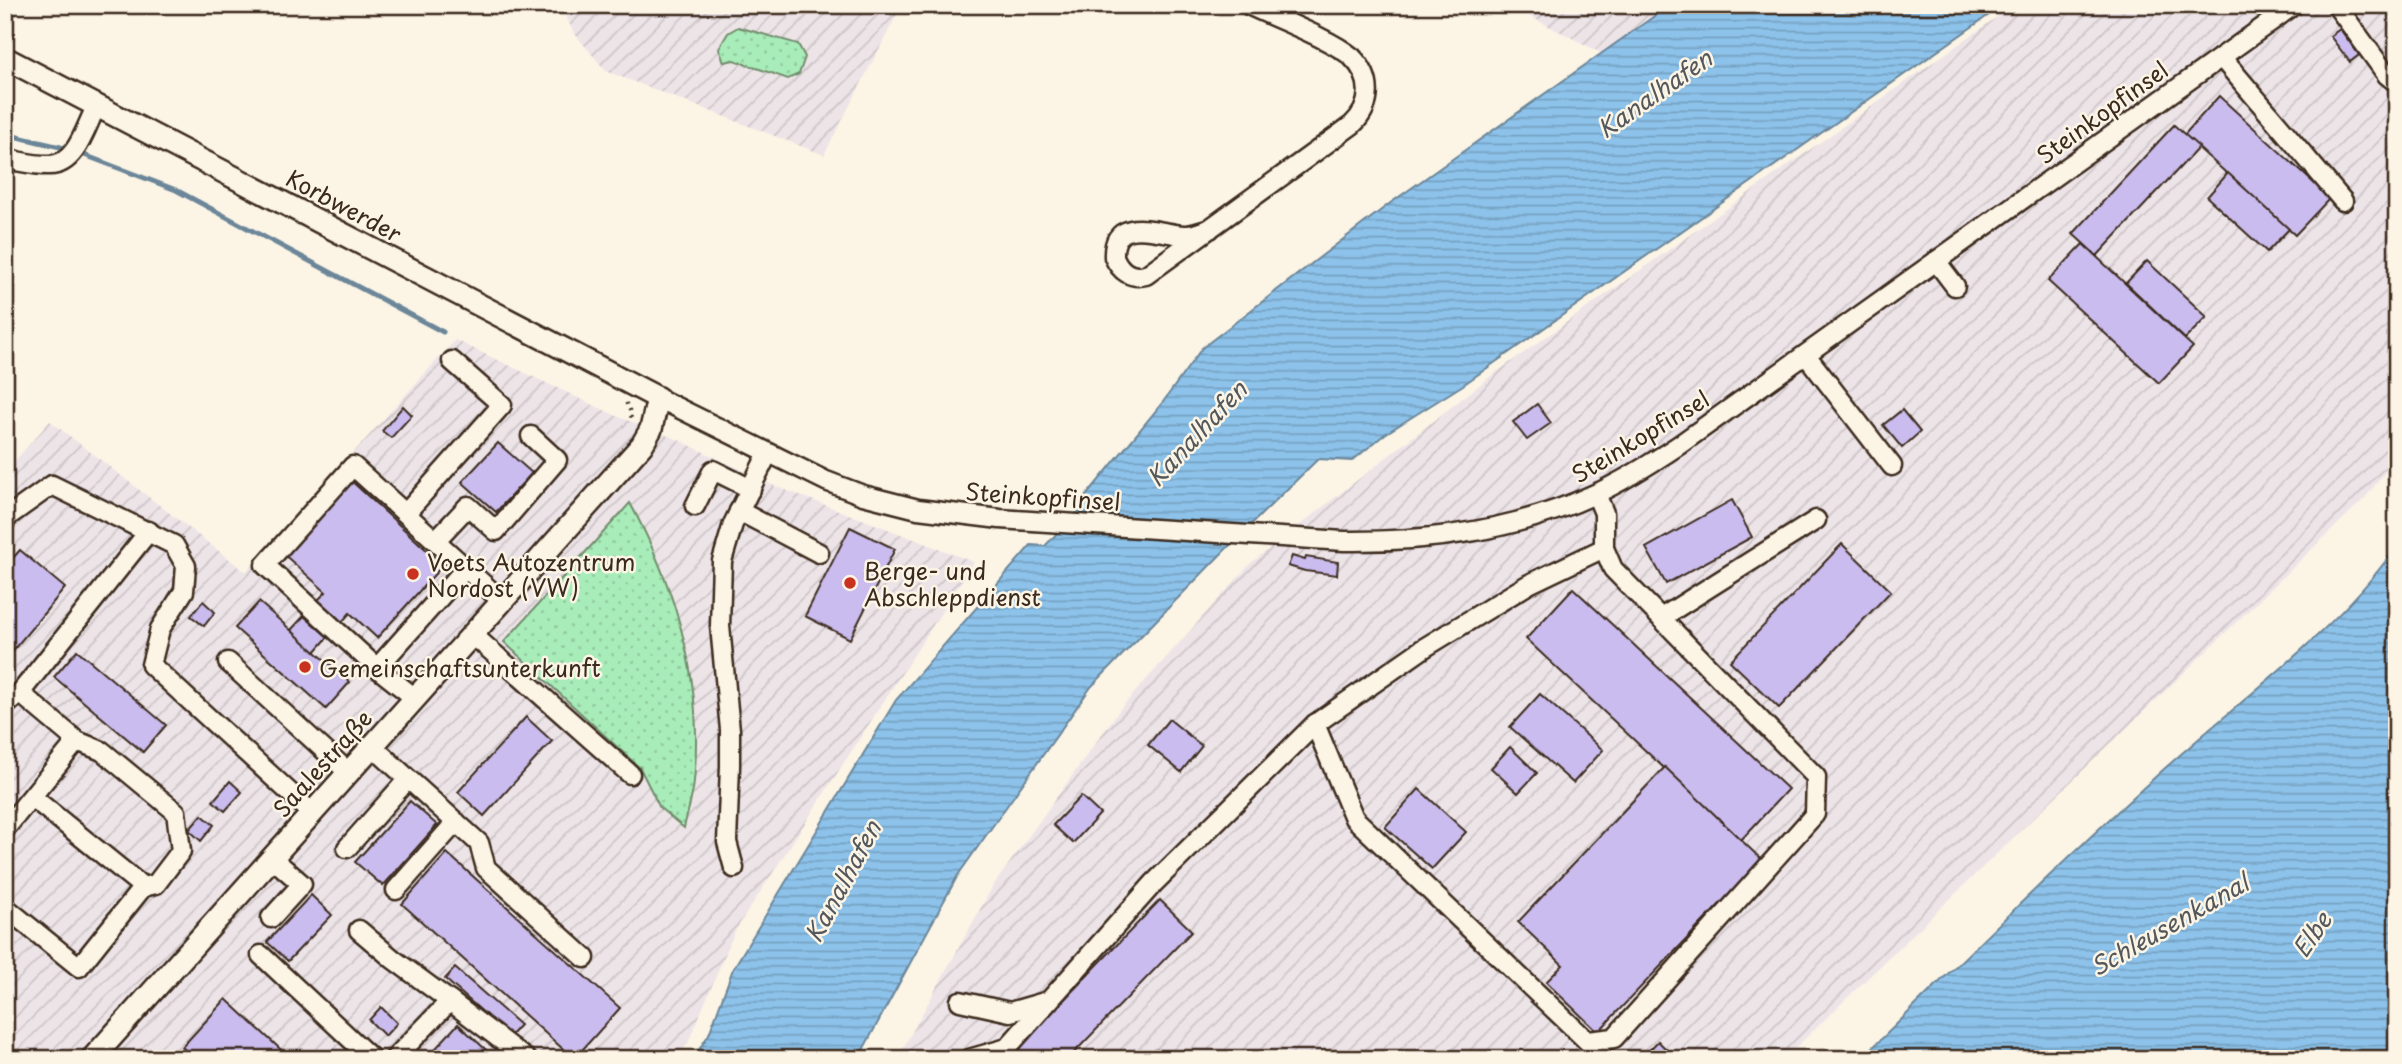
<svg xmlns="http://www.w3.org/2000/svg" width="2402" height="1064" viewBox="0 0 2402 1064" font-family="'Playpen Sans',sans-serif">
<style>
.industrial{fill:url(#industrial-furrows)}
.grass{fill:url(#grass-dots);stroke:#728c6c;stroke-width:2}
.water{fill:url(#water-rules);stroke:#6c8699;stroke-width:2}
.lines{fill:none;stroke-linecap:round;stroke-linejoin:round}
.stream{stroke:#6c8699;stroke-width:5}
.building{fill:#cabcee;stroke:#3b2a1e;stroke-width:2}
.minor-casing{stroke:#3b2a1e;stroke-width:23}
.major-casing{stroke:#3b2a1e;stroke-width:26}
.path{stroke:#3b2a1e;stroke-width:3.5;stroke-dasharray:2 5;stroke-linecap:butt}
.minor{stroke:#fcf5e5;stroke-width:18}
.major{stroke:#fcf5e5;stroke-width:21}
.poi-dot{fill:#c8321e;stroke:#fcf5e5;stroke-width:2.5}
.labels{text-anchor:middle;dominant-baseline:central;stroke-width:5;stroke-linejoin:round;paint-order:stroke}
.street-label{font-size:23px;fill:#3b2a1e;stroke:#fcf5e5}
.poi-label{font-size:23px;fill:#3b2a1e;stroke:#fcf5e5;text-anchor:start}
.water-label{font-size:24px;font-style:italic;fill:#54585c;stroke:#fcf5e5}
</style>
<defs>
<pattern id="industrial-furrows" width="10" height="10" patternUnits="userSpaceOnUse" patternTransform="scale(1.75)"><rect width="10" height="10" fill="#ede4e8"/><path d="M-1 1l2-2M0 10L10 0M9 11l2-2" fill="none" stroke="#ccc4c7"/></pattern>
<pattern id="grass-dots" width="8" height="8" patternUnits="userSpaceOnUse" patternTransform="scale(1.75)"><rect width="8" height="8" fill="#a8edb9"/><path d="M2 2h.1M6 6h.1" fill="none" stroke="#92cb9f" stroke-width="1.8" stroke-linecap="round"/></pattern>
<pattern id="water-rules" width="6" height="5" patternUnits="userSpaceOnUse" patternTransform="scale(1.75)"><rect width="6" height="5" fill="#8dc3eb"/><path d="M0 2.5h6" fill="none" stroke="#749fbe"/></pattern>
</defs>
<rect width="100%" height="100%" fill="#fcf5e5"/>
<filter id="ink" filterUnits="userSpaceOnUse"><feTurbulence type="fractalNoise" baseFrequency=".0143" numOctaves="2"/><feDisplacementMap in="SourceGraphic" scale="14" xChannelSelector="R" yChannelSelector="G"/><feConvolveMatrix kernelMatrix="1 2 1 2 8 2 1 2 1" color-interpolation-filters="sRGB"/></filter>
<g filter="url(#ink)">
<g class="industrial">
<path d="M560,5H902L824,155L606,71L574,33Z"/>
<path d="M1508,5H1670L1603,54Z"/>
<path d="M2014,5H2397V457L2365,498L1784,1059H897L993,886L1120,709L1251,563L1491,376Z"/>
<path d="M455,340L619,417L679,440L770,484L974,562L735,931L688,1043L674,1059H5V472L50,421L246,572Z"/>
</g>
<g class="grass">
<path d="M738,27L798,44L805,57L799,74L788,79L734,60L724,62L719,48L728,33Z"/>
<path d="M630,503C676,588 704,683 694,781C693,797 687,813 684,828L660,808L640,768L504,642Z"/>
</g>
<g class="water">
<path d="M1670,5H2003L1463,385L1385,434L1352,461L1318,459L1227,548L1091,687L958,875L858,1059H693L709,1034L733,969L896,700L1031,545L1045,546L1082,507L1081,502L1163,402L1202,348L1389,204Z"/>
<path d="M2397,546V1059H1861C1957,965 2053,870 2152,780C2234,704 2331,638 2397,546Z"/>
</g>
<g class="lines">
<g class="stream">
<path d="M5,134L69,149"/>
<path d="M79,153L176,190L443,332"/>
</g>
</g>
<g class="building">
<path d="M2340,29L2359,55L2350,62L2330,36Z"/>
<path d="M2219,96L2330,198L2295,235L2184,135Z"/>
<path d="M2174,125L2199,147L2097,256L2073,234Z"/>
<path d="M2228,173L2289,229L2267,252L2207,197Z"/>
<path d="M2083,244L2193,347L2159,383L2048,281Z"/>
<path d="M2147,261L2207,317L2185,339L2126,283Z"/>
<path d="M1537,404L1551,423L1527,440L1513,422Z"/>
<path d="M403,406L412,415L391,438L382,431Z"/>
<path d="M1902,410L1920,432L1902,448L1883,425Z"/>
<path d="M498,443L532,473L496,512L462,482Z"/>
<path d="M347,477L443,565L377,638L350,613L341,623L317,601L326,592L280,551Z"/>
<path d="M1732,500L1752,537L1666,584L1646,548Z"/>
<path d="M850,527L895,549L850,639L805,616Z"/>
<path d="M1842,544L1891,591L1779,708L1730,661Z"/>
<path d="M20,550L65,588L5,660V567Z"/>
<path d="M1292,556L1305,560L1306,557L1338,562L1337,575L1305,571L1288,566Z"/>
<path d="M1573,588L1788,789L1741,840L1526,639Z"/>
<path d="M203,601L215,612L204,626L191,616Z"/>
<path d="M259,602L350,682L326,709L235,628Z"/>
<path d="M304,616L328,637L315,652L291,630Z"/>
<path d="M77,650L166,725L143,752L54,677Z"/>
<path d="M1540,694L1603,750L1573,783L1510,727Z"/>
<path d="M526,717L552,741L484,816L458,792Z"/>
<path d="M1169,719L1202,746L1181,772L1148,745Z"/>
<path d="M1510,747L1537,773L1518,793L1491,768Z"/>
<path d="M1665,767L1762,860L1598,1032L1546,982L1563,965L1518,922Z"/>
<path d="M230,781L242,792L225,811L213,801Z"/>
<path d="M1419,789L1466,832L1432,869L1385,827Z"/>
<path d="M1081,796L1100,814L1073,843L1053,825Z"/>
<path d="M410,801L437,825L383,886L355,862Z"/>
<path d="M202,815L214,825L201,841L189,830Z"/>
<path d="M447,853L620,1008L574,1059L402,904Z"/>
<path d="M311,895L332,915L288,961L267,942Z"/>
<path d="M1160,900L1192,931L1068,1059H1007Z"/>
<path d="M455,968L520,1025L510,1036L445,979Z"/>
<path d="M226,999L291,1059H195L182,1047Z"/>
<path d="M381,1007L397,1023L385,1036L369,1020Z"/>
<path d="M458,1024L496,1059H426Z"/>
<path d="M1658,1041L1676,1059H1641Z"/>
</g>
<g class="lines">
<defs>
<g id="minor">
<path d="M2336,5L2387,75L2397,83"/>
<path d="M2221,57L2343,201"/>
<path d="M5,159C20,161 36,166 50,165C77,165 86,125 97,105"/>
<path d="M1210,229C1203,231 1196,234 1188,235C1164,236 1112,211 1114,257C1120,271 1131,279 1146,275L1352,125C1373,105 1373,78 1352,57C1331,39 1275,18 1248,5"/>
<path d="M1936,261L1955,286"/>
<path d="M1806,355L1892,466"/>
<path d="M658,398L826,481L863,495L918,509L1000,519L1344,541C1430,542 1515,531 1595,494C1624,481 1652,463 1679,445L2294,5"/>
<path d="M695,506L713,470L751,489"/>
<path d="M739,511L819,553"/>
<path d="M406,513L502,405L452,361"/>
<path d="M5,521L10,515L52,485L174,545L186,566L184,591L160,629L151,665L312,813"/>
<path d="M436,540L468,506L496,531L557,460L531,436"/>
<path d="M1661,618L1816,520"/>
<path d="M472,634L630,774"/>
<path d="M228,662L348,772"/>
<path d="M377,668L466,568"/>
<path d="M415,698L377,668L265,565L353,466L502,601"/>
<path d="M5,706L20,693L149,531"/>
<path d="M1315,724L1354,818L1606,1059"/>
<path d="M77,741L102,751L176,812L181,851L156,884L143,887"/>
<path d="M372,746L479,843L486,868L585,958"/>
<path d="M5,829L77,741L20,693"/>
<path d="M347,848L408,779"/>
<path d="M734,868L727,842L730,766V730L720,626L722,561L733,524L768,453"/>
<path d="M396,890L456,822"/>
<path d="M5,907L79,967L143,887L32,797"/>
<path d="M271,918L302,884L272,858"/>
<path d="M359,930L393,959L450,1001"/>
<path d="M261,955L372,1059"/>
<path d="M960,1001L1010,1012L1048,1001"/>
<path d="M1588,1041L1614,1038L1815,814L1816,777L1613,569L1604,548V513L1596,494"/>
<path d="M394,1059L450,1001L526,1059"/>
<path d="M969,1059L1004,1049"/>
<path d="M997,1059L1154,883L1315,724L1424,648L1529,584L1604,548"/>
</g>
<path id="major" d="M5,58L658,398L651,429L642,445L92,1059"/>
</defs>
<use href="#minor" class="minor-casing"/>
<use href="#major" class="major-casing"/>
<path class="path" d="M626,403L631,413V422"/>
<use href="#minor" class="minor"/>
<use href="#major" class="major"/>
</g>
</g>
<g class="poi-dot">
<circle cx="413" cy="574" r="7"/>
<circle cx="850" cy="583" r="7"/>
<circle cx="305" cy="667" r="7"/>
</g>
<g class="labels">
<g class="street-label">
<text transform="translate(2102 112) rotate(-36)">Steinkopfinsel</text>
<text transform="translate(344 205) rotate(28)">Korbwerder</text>
<text transform="translate(1640 436) rotate(-31)">Steinkopfinsel</text>
<text transform="translate(1043 496) rotate(4)">Steinkopfinsel</text>
<text transform="translate(322 763) rotate(-48)">Saalestraße</text>
</g>
<g class="poi-label">
<text x="427" y="561">Voets Autozentrum<tspan x="427" dy="26">Nordost (VW)</tspan></text>
<text x="864" y="570">Berge- und<tspan x="864" dy="26">Abschleppdienst</tspan></text>
<text x="319" y="667">Gemeinschaftsunterkunft</text>
</g>
<g class="water-label">
<text transform="translate(1654 93) rotate(-35)">Kanalhafen</text>
<text transform="translate(1196 433) rotate(-47)">Kanalhafen</text>
<text transform="translate(842 881) rotate(-62)">Kanalhafen</text>
<text transform="translate(2169 924) rotate(-30)">Schleusenkanal</text>
<text transform="translate(2311 934) rotate(-56)">Elbe</text>
</g>
</g>
<rect width="2402" height="1064" fill="none" stroke="#fcf5e5" stroke-width="28"/>
<rect x="14" y="14" width="2374" height="1036" fill="none" stroke="#3b2a1e" stroke-width="2.5" filter="url(#ink)"/>
</svg>
